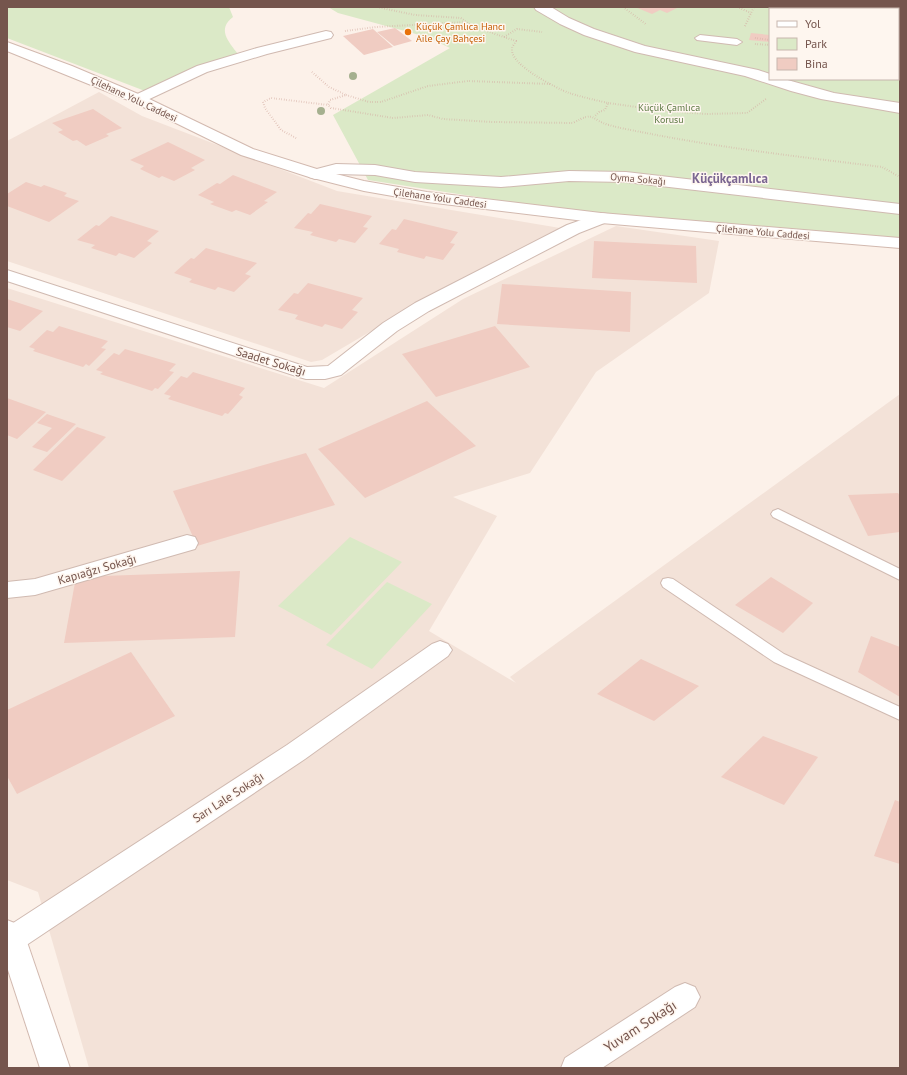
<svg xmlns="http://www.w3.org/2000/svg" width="907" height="1075" viewBox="0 0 907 1075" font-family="'PT Sans',sans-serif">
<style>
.residential{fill:#f3e2d8}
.green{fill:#dbe9c7;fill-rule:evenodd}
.building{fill:#f0ccc2}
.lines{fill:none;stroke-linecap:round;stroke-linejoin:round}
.lane-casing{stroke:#d0bab1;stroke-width:2}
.street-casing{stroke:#d0bab1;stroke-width:2}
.secondary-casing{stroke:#d2b9af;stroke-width:2}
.path{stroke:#d5afa4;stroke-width:2;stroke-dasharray:0.5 2;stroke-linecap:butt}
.lane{fill:#fff;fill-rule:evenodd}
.street{fill:#fff;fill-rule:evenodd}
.secondary{fill:#fff;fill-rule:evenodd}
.tree{fill:#a5b08f}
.food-dot{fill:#e8710a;stroke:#fef6ef;stroke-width:1.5}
.labels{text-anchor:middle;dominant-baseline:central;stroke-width:3;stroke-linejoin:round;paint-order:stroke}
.far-food-label{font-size:10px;fill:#c56008;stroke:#fef6ef;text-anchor:start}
.far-street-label{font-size:10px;fill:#75554d;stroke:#fef6ef}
.far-park-label{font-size:10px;fill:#5e7a45;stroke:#fef6ef}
.street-label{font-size:12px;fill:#75554d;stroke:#fef6ef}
.far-district-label{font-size:13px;font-weight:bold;fill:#7a6691;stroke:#fef6ef}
.near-street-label{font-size:14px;fill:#75554d;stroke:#fef6ef}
</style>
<rect width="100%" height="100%" fill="#fcf1e9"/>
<g class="residential">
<path d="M99,92L142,116L337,191L560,228L446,287L322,360L311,362L7,261V141Z"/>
<path d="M616,226L719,241L709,293L596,372L530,473L453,497L497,516L429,631L516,683L510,677L900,394V1068H89L38,892L7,880V288L324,388L463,299Z"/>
</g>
<g class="green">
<path d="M7,7H229L233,17C217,29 228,41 238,54L196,68L145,91L7,38Z"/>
<path d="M328,7H900V238L730,225L543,207L368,180L333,115L450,48L427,37L338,13ZM770,9H898V79H770Z"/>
<path d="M350,537L402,562L331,635L278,606Z"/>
<path d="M387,582L432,604L372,669L326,645Z"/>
</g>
<g class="building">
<path d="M635,7H679L667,13L660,10L652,14Z"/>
<path d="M395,28L412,41L394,46L377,32Z"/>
<path d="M373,29L393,47L364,55L343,36Z"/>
<path d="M751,33L770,35V42L749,40Z"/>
<path d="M93,109L122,128L106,134L109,136L86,146L77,140L73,141L58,132L63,130L52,123Z"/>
<path d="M168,142L205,160L191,168L195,170L174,181L162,176L159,178L140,169L144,166L130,160Z"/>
<path d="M233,175L277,192L264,201L268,202L250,215L236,210L232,212L210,204L214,202L198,195L217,183L220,184Z"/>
<path d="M26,182L41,187L44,185L67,193L64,196L79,201L49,222L7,206V194Z"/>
<path d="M320,204L372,216L363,227L368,228L355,243L339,239L336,242L310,235L313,232L294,228L308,213L311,214Z"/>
<path d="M111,216L159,231L147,241L152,243L134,258L119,253L116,256L91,248L95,245L77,240L96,225L99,226Z"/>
<path d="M404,219L458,232L450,243L455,244L443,260L426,256L424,259L397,252L399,249L379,244L392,229L396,230Z"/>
<path d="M594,241L696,246L697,283L592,278Z"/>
<path d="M206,248L257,263L245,274L251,276L234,292L218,287L215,290L189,282L192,279L174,273L191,258L194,259Z"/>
<path d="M308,283L363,298L352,310L358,312L342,329L325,324L322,327L295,319L298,315L278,310L294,293L298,294Z"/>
<path d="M502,284L631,292L630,332L497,324Z"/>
<path d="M7,299L43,311L20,331L7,327Z"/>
<path d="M59,326L108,341L101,348L106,349L89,366L86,364L83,367L33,351L35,349L29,347L47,330L53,332Z"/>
<path d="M495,326L530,367L436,397L402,354Z"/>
<path d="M125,349L176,364L169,371L174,372L158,389L155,388L152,391L100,374L103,372L96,370L114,353L119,355Z"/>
<path d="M193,372L245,388L239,395L243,397L228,414L225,413L222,416L168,399L171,396L164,394L181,376L187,378Z"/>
<path d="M7,398L46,412L17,439L7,435Z"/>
<path d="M427,401L476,446L365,498L318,449Z"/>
<path d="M47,414L76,424L47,452L32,447L52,428L37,423Z"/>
<path d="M77,427L106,437L62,481L33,470Z"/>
<path d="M306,453L335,505L197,546L173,491Z"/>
<path d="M898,493L900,496V532L868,536L848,495Z"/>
<path d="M240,571L235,637L64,643L76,577Z"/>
<path d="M771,577L813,603L783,633L735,605Z"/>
<path d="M871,636L900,647V697L858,672Z"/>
<path d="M131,652L175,716L17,794L7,776V710Z"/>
<path d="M641,659L699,686L654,721L597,694Z"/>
<path d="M763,736L818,757L784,805L721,777Z"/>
<path d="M895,800L900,802V864L874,856Z"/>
</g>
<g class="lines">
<defs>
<g id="lane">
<path d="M700,35L737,39L742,42L737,45L697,40L695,38Z"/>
<path d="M778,509L900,569V580L773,517L771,514L773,511Z"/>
<path d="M668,578L673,579L784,654L900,707V720L774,662L663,587L661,583L663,579Z"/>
</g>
<g id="street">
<path d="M534,7H551L569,18L594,29L645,46L758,70L770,74V79H784L834,93L900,103V113L821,99L791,91L745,76L635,52L584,35L560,24L536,10Z"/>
<path d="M326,31L331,32L333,35L331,38L267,54L207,72L143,102L138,104L133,102L130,99L133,96L197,66L257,48Z"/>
<path d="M336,164L375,165L415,172L501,177L569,171L626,172L900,204V214L626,182L569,181L501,187L415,182L375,175L336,174L315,179L309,177L307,174L309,171Z"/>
<path d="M601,213L607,214L610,218L607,222L579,233L429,311L397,331L341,375L325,379H306L299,377L7,281V270L307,367L328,366L383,323L415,303L567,225Z"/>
<path d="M187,535L195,537L198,543L195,549L35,595L7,598V582L35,579Z"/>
<path d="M440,641L448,644L452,650L448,656L305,759L22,948L12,952L7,950V927L287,745L432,644Z"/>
<path d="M685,983L695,987L700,997L695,1007L602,1068H561L565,1058L675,987Z"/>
</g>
<g id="secondary">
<path d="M7,42L72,66L143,96L253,149L320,170L364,181L427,192L601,213L900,238V248L601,223L427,202L364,191L309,177L241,155L133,102L7,51Z"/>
<path d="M7,920L17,924L26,939L70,1068H40L7,967Z"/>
</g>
</defs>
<use href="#lane" class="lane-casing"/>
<use href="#street" class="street-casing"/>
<use href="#secondary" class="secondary-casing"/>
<g class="path">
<path d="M377,7L415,15L461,18L472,26L504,37L517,29L542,32"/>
<path d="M623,7L647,25"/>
<path d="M737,7L751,13"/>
<path d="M745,26L754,7"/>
<path d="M345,31L376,27L466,22"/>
<path d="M504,37L516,41C515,44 512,46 512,49C510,65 556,88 569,93C582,97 595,100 608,103L605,110L599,112L594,117"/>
<path d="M755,38L770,40"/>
<path d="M898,40L900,39"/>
<path d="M755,44L770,45"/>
<path d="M898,45L900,44"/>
<path d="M312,72L329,87L346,95L330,100L328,105L331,108L393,118L428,115L443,119L492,122L573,123C596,110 590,120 609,125C619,128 631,130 641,132C721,148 802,157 882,167L900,177"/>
<path d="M346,95L369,102H381L428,86L468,81L550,84"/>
<path d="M608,103L665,111L707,114L747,113L766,99"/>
<path d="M296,138L281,130L265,108L263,102L271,98L328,105"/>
</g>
<use href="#lane" class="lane"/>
<use href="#street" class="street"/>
<use href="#secondary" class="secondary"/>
</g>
<g class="tree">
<circle cx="353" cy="76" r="4"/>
<circle cx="321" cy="111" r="4"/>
</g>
<circle class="food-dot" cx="408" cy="32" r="4"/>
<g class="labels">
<g class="far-food-label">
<text x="416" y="26">Küçük Çamlıca Hancı<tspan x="416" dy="12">Aile Çay Bahçesi</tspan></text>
</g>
<g class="far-street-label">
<text transform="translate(134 99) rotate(25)">Çilehane Yolu Caddesi</text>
<text transform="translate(638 179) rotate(5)">Oyma Sokağı</text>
<text transform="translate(440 198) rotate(8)">Çilehane Yolu Caddesi</text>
<text transform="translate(763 232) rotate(5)">Çilehane Yolu Caddesi</text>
</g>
<g class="far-park-label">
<text x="669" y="107">Küçük Çamlıca<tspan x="669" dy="12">Korusu</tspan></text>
</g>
<g class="street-label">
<text transform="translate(271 361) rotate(17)">Saadet Sokağı</text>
<text transform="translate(97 569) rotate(-16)">Kapıağzı Sokağı</text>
<text transform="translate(228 797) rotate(-33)">Sarı Lale Sokağı</text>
</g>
<g class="far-district-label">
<text x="730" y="178">Küçükçamlıca</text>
</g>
<g class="near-street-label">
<text transform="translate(640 1026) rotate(-33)">Yuvam Sokağı</text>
</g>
</g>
<rect width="907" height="1075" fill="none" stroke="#75554d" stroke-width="16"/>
<rect x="769" y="8" width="130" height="72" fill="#fef6ef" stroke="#c7b6ae"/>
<rect x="777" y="21" width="20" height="6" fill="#ffffff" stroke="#c7b6ae"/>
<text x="805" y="28" font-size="12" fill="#75554d">Yol</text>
<rect x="777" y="38" width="20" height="12" fill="#dbe9c7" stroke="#c7b6ae"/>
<text x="805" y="48" font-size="12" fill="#75554d">Park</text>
<rect x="777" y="58" width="20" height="12" fill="#f0ccc2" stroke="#c7b6ae"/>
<text x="805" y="68" font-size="12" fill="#75554d">Bina</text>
</svg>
